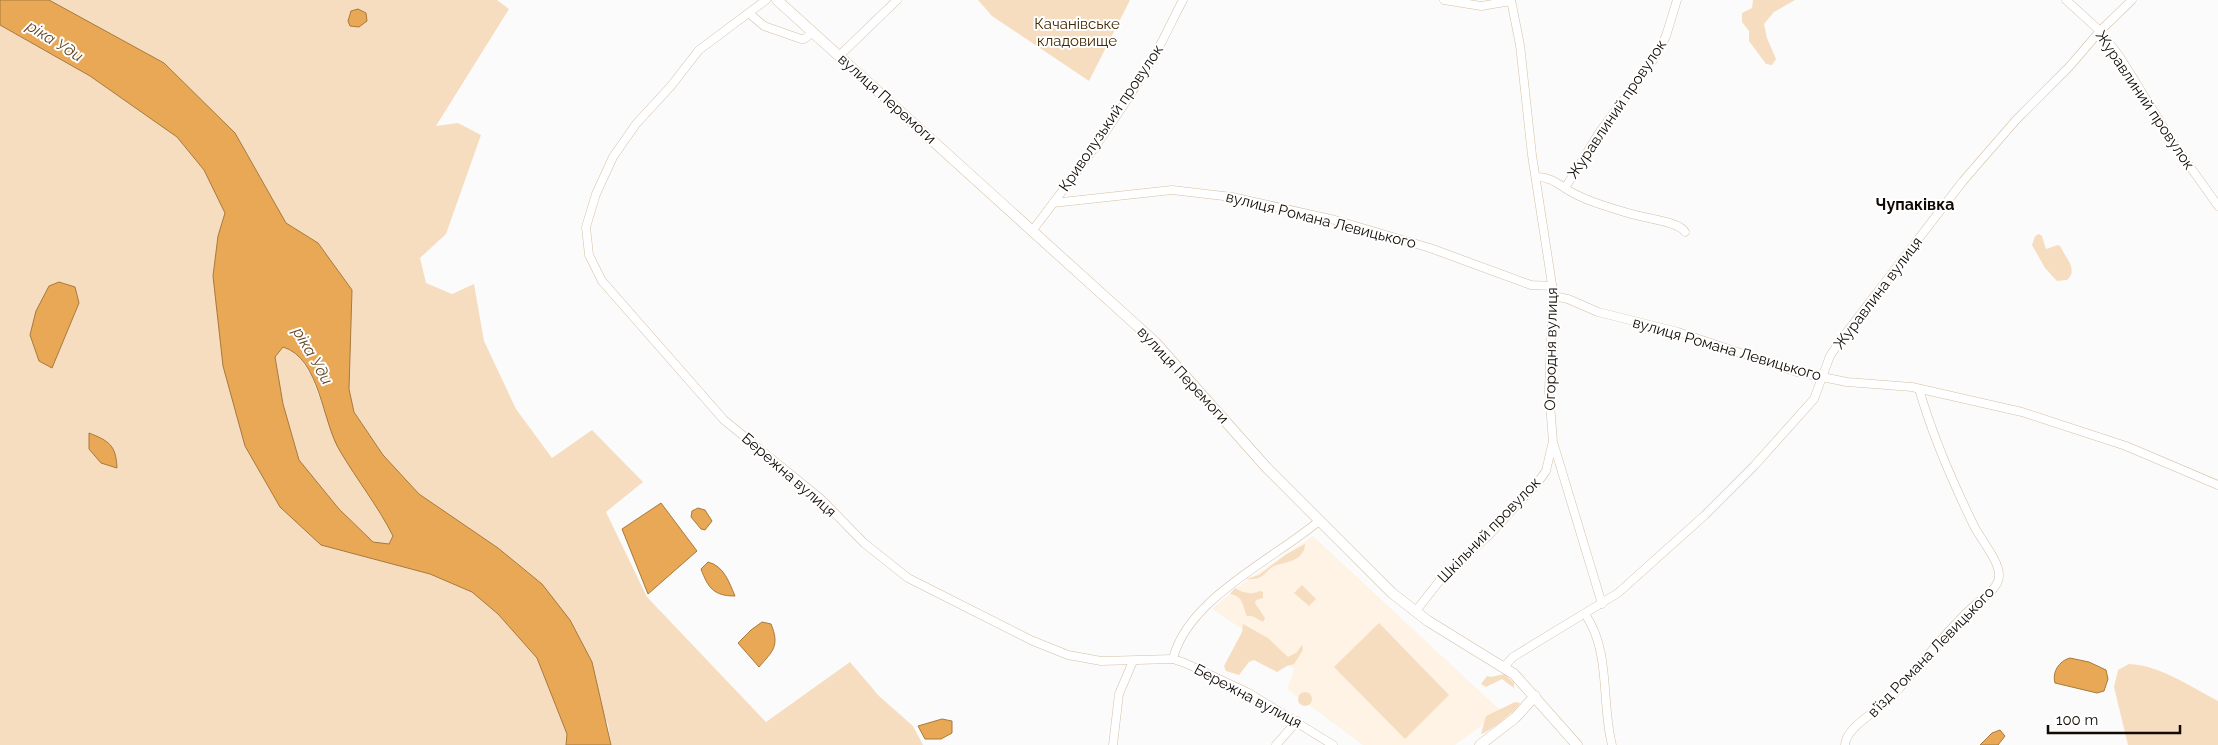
<svg xmlns="http://www.w3.org/2000/svg" width="2218" height="745" viewBox="0 0 2218 745" font-family="Raleway,sans-serif">
<style>
.built{fill:#fef3e5}
.green{fill:#f7ddbf}
.water{fill:#e8a855;stroke:#a8793c;fill-rule:evenodd}
.lines{fill:none;stroke-linecap:round;stroke-linejoin:round}
.minor-casing{stroke:#d5bfa4;stroke-width:9}
.tertiary-casing{stroke:#d5bfa4;stroke-width:11}
.minor{stroke:#fff;stroke-width:8}
.tertiary{stroke:#fff;stroke-width:10}
.labels{text-anchor:middle;dominant-baseline:central;stroke-width:4;stroke-linejoin:round;paint-order:stroke}
.park-label{font-size:15px;fill:#412803;stroke:#fff}
.street-label{font-size:15px;fill:#110a03;stroke:#fff}
.water-label{font-size:16px;font-style:italic;fill:#614624;stroke:#fff}
.neighbourhood-label{font-size:16px;font-weight:bold;fill:#110a03;stroke:#fff}
</style>
<rect width="100%" height="100%" fill="#fbfbfb"/>
<path class="built" d="M1313,536L1501,711L1455,745H1363L1287,689L1294,670L1275,651L1212,609L1234,590Z"/>
<g class="green">
<path d="M48,0H497L509,9L436,126L458,123L481,135L446,234L420,258L426,283L452,294L474,284L484,341L516,409L552,458L592,430L643,482L606,512L647,597L766,722L850,662L879,696L913,726L923,745H611L608,724L542,584L498,548L419,494L383,455L354,411L318,243L286,223L235,133Z"/>
<path d="M978,0H1130L1089,81L992,16Z"/>
<path d="M1753,0H1795L1774,12L1764,24L1767,38L1776,59L1772,65L1766,64L1749,41V31L1742,22V13L1752,8Z"/>
<path d="M0,25L90,76L177,137L204,170L296,352L311,375L339,450L377,505L394,536L430,574L472,591L498,614L537,658L567,734L566,745H0Z"/>
<path d="M2039,234L2042,236L2046,249L2058,245L2061,247C2065,258 2079,269 2067,280L2057,281L2045,268L2032,245L2035,236Z"/>
<path d="M1305,544C1305,560 1287,562 1277,565C1264,569 1267,581 1246,579L1259,575L1285,555Z"/>
<path d="M1302,585L1316,599L1309,606L1294,593Z"/>
<path d="M1235,588C1242,593 1253,595 1260,591L1263,592V598L1256,600L1255,603L1265,618L1263,622L1252,616H1247C1242,606 1244,596 1230,594Z"/>
<path d="M1379,623L1449,695L1405,739L1334,667Z"/>
<path d="M1243,624L1268,638L1288,657L1296,653L1302,645L1303,650L1294,664L1287,666L1277,672L1254,660L1249,662L1239,675L1226,671L1224,666L1242,632Z"/>
<path d="M2129,664C2160,665 2191,687 2218,701V745H2128L2114,687L2118,670Z"/>
<path d="M1504,674L1514,683V688L1502,679L1486,687L1481,684L1487,676L1491,677Z"/>
<circle cx="1305" cy="699" r="7"/>
<path d="M1515,702L1520,703C1516,711 1489,732 1481,734L1486,716Z"/>
</g>
<g class="water">
<path d="M0,0H49L164,63L235,133L286,223L318,243L352,290L349,389L354,412L383,455L419,494L498,548L542,584L570,620L592,662L611,745H566L567,734L537,658L498,614L472,592L430,574L321,545L280,507L245,446L223,366L213,276L218,236L225,213L204,170L177,137L90,76L0,25ZM283,347C320,358 322,422 340,451C357,480 378,506 393,536L389,544L373,542L339,509L299,460L283,404L275,357Z"/>
<path d="M358,9L366,13L367,21L359,27L350,26L348,21L351,11Z"/>
<path d="M59,282L75,287L79,303L52,368L39,361L30,335L36,311L49,286Z"/>
<path d="M89,433C109,441 116,445 117,468L101,463L89,449Z"/>
<path d="M661,503L697,551L648,594L622,529Z"/>
<path d="M698,508L705,510L712,521L705,530L701,529L691,517L692,511Z"/>
<path d="M708,562C724,566 729,582 735,596C714,596 708,588 701,569Z"/>
<path d="M762,622L771,624C780,646 773,651 759,667L738,643L751,630Z"/>
<path d="M2070,658L2089,662L2106,670L2108,679L2104,691L2097,693L2055,683C2052,672 2059,661 2070,658Z"/>
<path d="M942,719L952,721V733L941,739H925L918,726Z"/>
<path d="M2000,730L2005,736L1998,745H1980L1992,733Z"/>
</g>
<g class="lines">
<defs>
<g id="minor">
<path d="M766,0L699,50L671,86L636,124L613,157L596,194L586,227L589,255L602,281L724,420L821,499L864,543L908,578L1033,641L1068,655L1101,661L1173,659L1185,663L1249,693L1333,745"/>
<path d="M1444,0L1481,6L1511,1"/>
<path d="M1511,0L1520,45L1532,155L1553,291L1549,391L1553,442L1602,604"/>
<path d="M2066,0L2100,31L2120,57L2174,144L2218,206"/>
<path d="M750,14L764,26L801,39H804L812,33"/>
<path d="M839,56L897,0"/>
<path d="M1536,177C1553,176 1563,189 1577,195C1593,203 1611,208 1628,213C1642,218 1679,221 1685,232"/>
<path d="M1565,188L1599,133L1653,60L1666,36L1677,0"/>
<path d="M1053,203L1172,190L1232,197L1335,220L1430,248L1531,285L1552,286"/>
<path d="M1032,231C1074,176 1116,121 1151,61C1163,42 1172,20 1183,0"/>
<path d="M1553,296L1568,299L1598,312L1678,332L1797,372L1847,382L1912,387L2022,412L2126,446L2218,485"/>
<path d="M1415,612L1441,579L1489,535L1538,482L1546,471L1552,445"/>
<path d="M1585,614C1611,651 1601,702 1612,745"/>
<path d="M1173,659C1187,599 1274,559 1319,521"/>
<path d="M1504,667L1513,657L1618,593L1705,515L1754,466L1814,399L1830,356L1840,341L1963,181L2016,120L2069,67L2100,31L2132,0"/>
<path d="M1113,745L1119,694L1133,661"/>
<path d="M1276,745L1297,721"/>
<path d="M1845,745C1846,728 1874,713 1886,702C1918,671 1942,634 1975,605C1983,598 1999,588 1999,576C2000,562 1980,538 1974,526C1953,483 1932,434 1919,389"/>
</g>
<g id="tertiary">
<path d="M777,0L1155,342L1266,467L1392,593L1428,621L1514,674L1577,745"/>
<path d="M1480,745L1515,718L1535,696"/>
</g>
</defs>
<use href="#minor" class="minor-casing"/>
<use href="#tertiary" class="tertiary-casing"/>
<use href="#minor" class="minor"/>
<use href="#tertiary" class="tertiary"/>
</g>
<g class="labels">
<g class="park-label">
<text x="1077" y="24">Качанівське<tspan x="1077" dy="17">кладовище</tspan></text>
</g>
<g class="street-label">
<text transform="translate(887 99) rotate(42)">вулиця Перемоги</text>
<text transform="translate(2145 100) rotate(56)">Журавлиний провулок</text>
<text transform="translate(1617 109) rotate(-56)">Журавлиний провулок</text>
<text transform="translate(1111 118) rotate(-56)">Криволузький провулок</text>
<text transform="translate(1321 220) rotate(14)">вулиця Романа Левицького</text>
<text transform="translate(1878 293) rotate(-53)">Журавлина вулиця</text>
<text transform="translate(1551 349) rotate(-89)">Огородня вулиця</text>
<text transform="translate(1727 349) rotate(16)">вулиця Романа Левицького</text>
<text transform="translate(1183 375) rotate(47)">вулиця Перемоги</text>
<text transform="translate(789 475) rotate(41)">Бережна вулиця</text>
<text transform="translate(1489 530) rotate(-46)">Шкільний провулок</text>
<text transform="translate(1931 652) rotate(-46)">в’їзд Романа Левицького</text>
<text transform="translate(1248 696) rotate(28)">Бережна вулиця</text>
</g>
<g class="water-label">
<text transform="translate(55 41) rotate(32)">ріка Уди</text>
<text transform="translate(313 356) rotate(60)">ріка Уди</text>
</g>
<g class="neighbourhood-label">
<text x="1915" y="204">Чупаківка</text>
</g>
</g>
<path d="M2048 725v8h132v-8" fill="none" stroke="#110a03" stroke-width="2.5"/>
<text x="2056" y="725" font-size="15" fill="#110a03" stroke="#ffffff" stroke-width="4" paint-order="stroke">100 m</text>
</svg>
